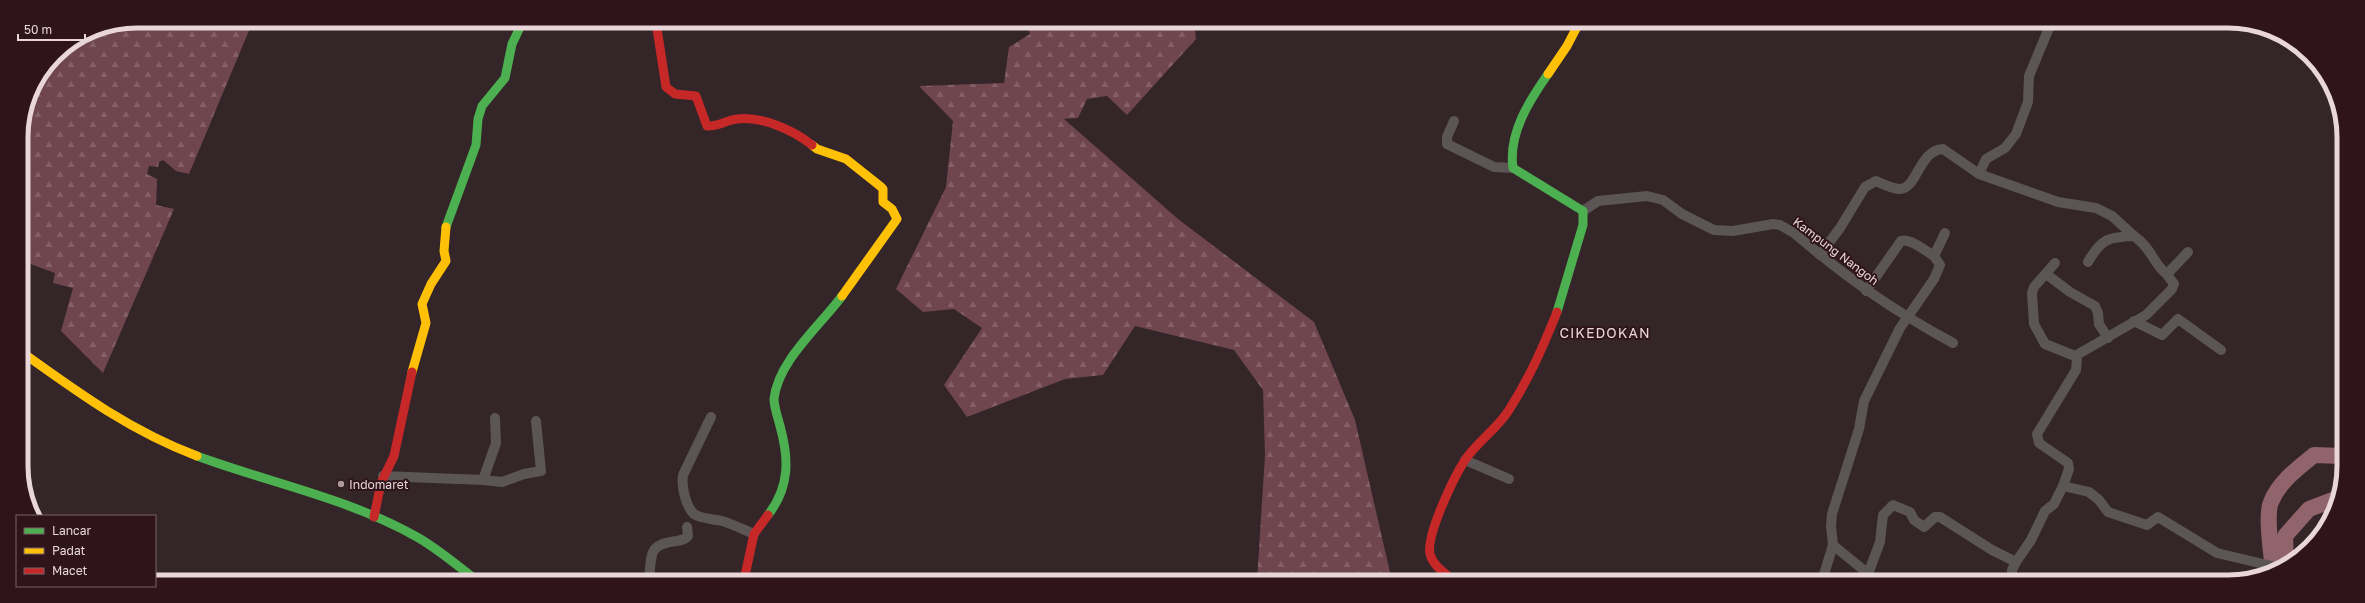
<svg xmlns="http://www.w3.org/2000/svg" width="2365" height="603" viewBox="0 0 2365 603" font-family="'Golos Text',sans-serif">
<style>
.forest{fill:url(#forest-firs)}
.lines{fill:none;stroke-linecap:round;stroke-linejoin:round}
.river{stroke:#91636b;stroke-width:16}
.street{stroke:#5b5556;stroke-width:10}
.fast{stroke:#4caf50;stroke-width:9}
.slow{stroke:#ffc107;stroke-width:9}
.jam{stroke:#c62828;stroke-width:9}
.poi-dot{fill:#a9989a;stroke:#2f151b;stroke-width:1.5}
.labels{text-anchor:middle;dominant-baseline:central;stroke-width:4;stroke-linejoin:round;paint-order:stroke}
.street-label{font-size:12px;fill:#e8d6d8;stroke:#2f151b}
.poi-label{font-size:12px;fill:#e8d6d8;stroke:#2f151b;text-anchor:start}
.quarter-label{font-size:14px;letter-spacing:1px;fill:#e8d6d8;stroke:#2f151b}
.rim{fill:none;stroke:#e8d6d8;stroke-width:5}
</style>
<defs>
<pattern id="forest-firs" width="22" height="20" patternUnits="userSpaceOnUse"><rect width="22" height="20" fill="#6f454e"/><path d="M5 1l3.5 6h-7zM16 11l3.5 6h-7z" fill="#845f67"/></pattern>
</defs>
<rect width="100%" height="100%" fill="#332528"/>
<g class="forest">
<path d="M137,21H253L189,174L176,171L163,160L159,162L158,167L149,166L147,174L157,179L156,205L174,209L103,373L61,331L73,288L53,283L55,273L22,261V211L24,200H22L21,130L33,86L55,55L93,30Z"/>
<path d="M1026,22H1194L1196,39L1127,115L1107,96L1087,99L1078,118L1064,119L1178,219L1314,322L1355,420L1392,581H1257L1265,455L1263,390L1234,350L1135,326L1103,375L1065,379L967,417L944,385L982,328L954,309L923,312L896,289L946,187L953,121L919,86L1004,83L1009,47L1030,34Z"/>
</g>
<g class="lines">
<g class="river">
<path d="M2286,564L2285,536L2309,509L2338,498"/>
<path d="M2273,572C2272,556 2265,515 2271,502C2279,482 2298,468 2314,455L2342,456"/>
</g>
<g class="street">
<path d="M1454,121L1447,137V144L1494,167L1513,168"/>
<path d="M1979,174L1986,159L2005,148L2016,134L2028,102L2029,76L2051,23"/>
<path d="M1583,211L1598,201L1647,196L1663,200L1682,214L1714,230L1733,231L1773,224L1780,225L1794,233C1847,278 1892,310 1953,343"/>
<path d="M1820,255L1840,228L1865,187L1876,181C1883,184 1892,189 1900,189C1917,189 1919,150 1943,149L1979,174L2058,202L2096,208L2112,216L2134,236"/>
<path d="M2088,262C2101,239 2108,237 2134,236C2152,248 2154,266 2168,275"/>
<path d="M2055,263L2034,287L2032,293L2034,324L2045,344L2075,356L2077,359L2076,370L2037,434L2039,443L2068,463L2069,469L2063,486L2089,492L2099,500L2108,512L2147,525L2158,517L2217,553L2280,568"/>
<path d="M2046,274L2070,292L2095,306L2098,313L2099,324L2108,338"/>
<path d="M1866,291L1901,241C1910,238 1926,251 1934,256"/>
<path d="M2134,321L2162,335L2178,319L2221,350"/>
<path d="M2075,356L2146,315L2172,289L2174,284L2168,276L2169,272L2188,252"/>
<path d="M711,417L683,475C681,486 686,507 694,514C701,519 714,519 722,521C733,524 744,530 754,534"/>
<path d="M1465,460L1509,479"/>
<path d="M383,476L483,480L496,443L495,418"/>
<path d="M483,480L502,482L524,474L541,471L536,421"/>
<path d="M1833,545L1877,581"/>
<path d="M1868,574L1880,542L1883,515L1893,505L1910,512L1914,520L1924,527L1935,517H1940L1992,550L2016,562"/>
<path d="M649,580C652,555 647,544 677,541C681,540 685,540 688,536L687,527"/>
<path d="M1822,581L1833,545L1831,526L1832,514L1859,429L1864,401L1900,328L1934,279L1940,265L1934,256L1945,233"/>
<path d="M2012,582V570L2016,562L2031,540L2045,511L2054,504L2063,486"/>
</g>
<g class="fast">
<path d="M1548,74C1529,101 1508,134 1513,168L1583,211V225L1557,312"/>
<path d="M446,227L476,145L478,119L482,106L505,78L512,44L523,21"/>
<path d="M197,456C270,483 348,498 417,537C438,549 457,565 476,580"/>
<path d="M768,515C790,487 789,458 780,426C778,418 774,407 774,399C778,361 820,326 842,296"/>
</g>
<g class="slow">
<path d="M1548,74L1567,46L1579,23"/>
<path d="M812,145L817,149L846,159L880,186L883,189V202L892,209L897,219L842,296"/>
<path d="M23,353C80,394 131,431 197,456"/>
<path d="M412,372L426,323L422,304L431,284L446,261L444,251L446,227"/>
</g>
<g class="jam">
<path d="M656,22L666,87L675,94L696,96L707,126C722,126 725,120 737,119C762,116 793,130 812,145"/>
<path d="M374,517L381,483L394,456L412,372"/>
<path d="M744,580L754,534L768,515"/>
<path d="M1454,581C1445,573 1433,566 1430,554C1426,535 1454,477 1465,460C1477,442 1497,429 1509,410C1530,377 1543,347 1557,312"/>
</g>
</g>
<circle class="poi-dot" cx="341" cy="484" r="4"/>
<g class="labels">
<g class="street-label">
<text transform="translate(1836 251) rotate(37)">Kampung Nangoh</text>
</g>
<g class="poi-label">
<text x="349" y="484">Indomaret</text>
</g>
<g class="quarter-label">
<text x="1605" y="332">CIKEDOKAN</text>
</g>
</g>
<path d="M0 0H2365V603H0ZM137 28H2228A109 109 0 0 1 2337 137V466A109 109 0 0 1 2228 575H137A109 109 0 0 1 28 466V137A109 109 0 0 1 137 28Z" fill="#2f151b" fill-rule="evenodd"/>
<path class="rim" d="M137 28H2228A109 109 0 0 1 2337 137V466A109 109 0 0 1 2228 575H137A109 109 0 0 1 28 466V137A109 109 0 0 1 137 28Z"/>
<rect x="16" y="515" width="140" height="72" fill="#2f151b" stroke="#796267"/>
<rect x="24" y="528" width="20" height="6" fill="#4caf50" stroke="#796267"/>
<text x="52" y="535" font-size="12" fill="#e8d6d8">Lancar</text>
<rect x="24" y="548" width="20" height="6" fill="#ffc107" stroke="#796267"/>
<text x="52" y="555" font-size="12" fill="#e8d6d8">Padat</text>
<rect x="24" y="568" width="20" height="6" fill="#c62828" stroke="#796267"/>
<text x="52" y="575" font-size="12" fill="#e8d6d8">Macet</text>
<path d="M18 34v6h67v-6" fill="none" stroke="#e8d6d8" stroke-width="2"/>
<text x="24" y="34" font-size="12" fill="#e8d6d8" stroke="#2f151b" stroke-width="3" paint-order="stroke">50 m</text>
</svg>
